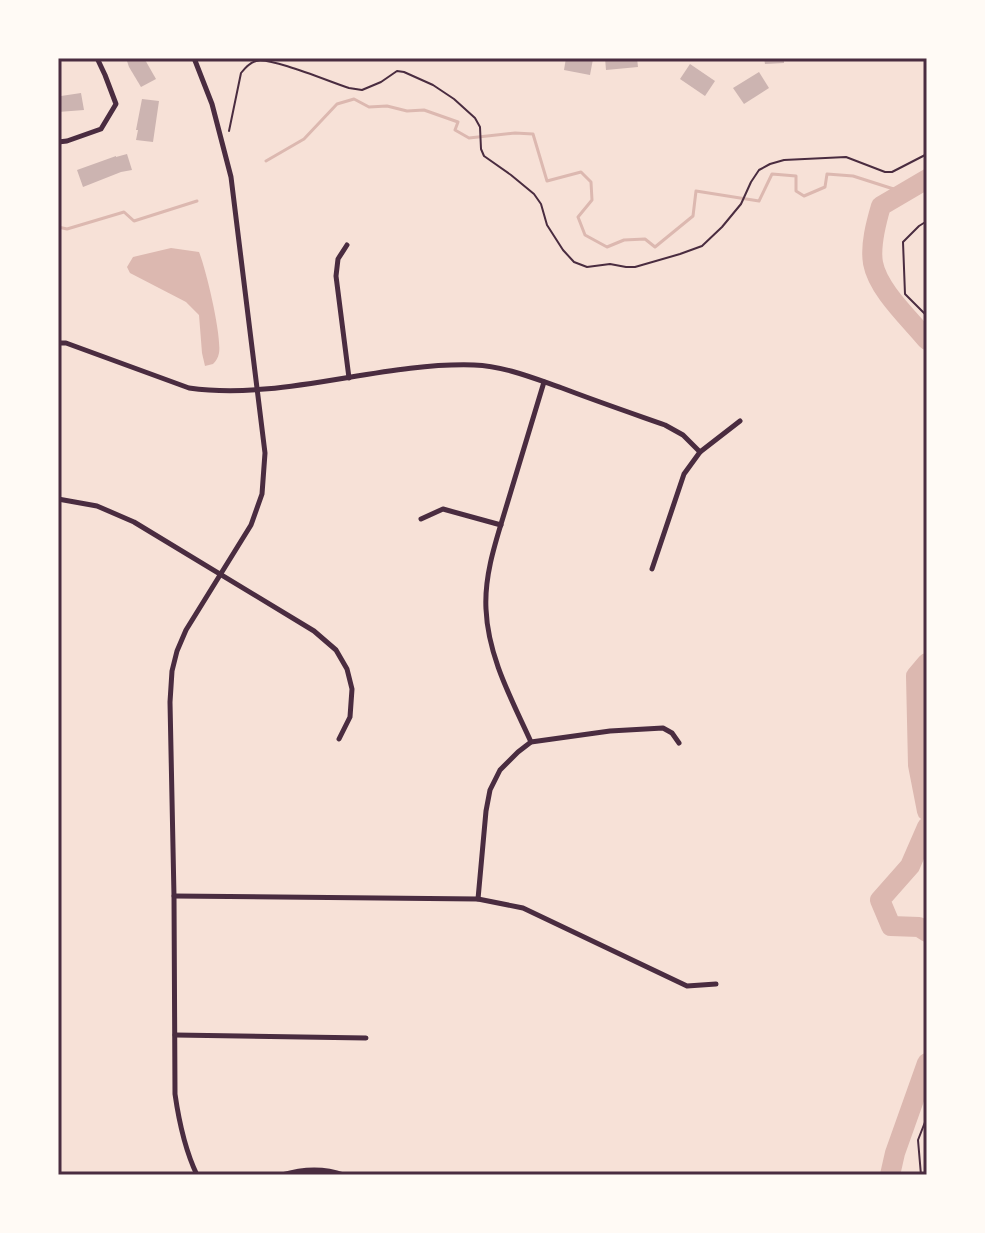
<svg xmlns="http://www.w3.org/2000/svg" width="985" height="1233" viewBox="0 0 985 1233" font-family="Jost,sans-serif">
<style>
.water{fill:#dcb8b0}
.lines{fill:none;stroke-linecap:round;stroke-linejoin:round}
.stream{stroke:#dcb8b0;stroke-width:3}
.river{stroke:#dcb8b0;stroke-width:20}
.building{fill:#ccb4b1}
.path{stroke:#4a2c40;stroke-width:2}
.minor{stroke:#4a2c40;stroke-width:5}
.neatline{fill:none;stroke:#4a2c40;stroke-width:3}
</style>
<rect width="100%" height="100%" fill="#f7e1d7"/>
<path class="water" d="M171,248L199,252C206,269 222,336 219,353C218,358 216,361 213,364L205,366L202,353L199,315L186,302L130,273L127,267L133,257Z"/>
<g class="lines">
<g class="stream">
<path d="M266,161L304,139L337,104L354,99L369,107L387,106L407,111L424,110L458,122L455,130L469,138L515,133L533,134L547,181L581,172L591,182L592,200L578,217L585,235L607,247L624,240L645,239L655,247L693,216L696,191L759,201L772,174L796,176V191L804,196L825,187L827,174L853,176L903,192"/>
<path d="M58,227L67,229L124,212L134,221L197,201"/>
</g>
<g class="river">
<path d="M927,179L881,206C876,223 870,245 873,263C878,290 909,318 927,340"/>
<path d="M927,663L916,676L918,765L927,811"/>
<path d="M927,827L910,866L880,900L891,926L919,927L927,932"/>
<path d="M890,1175L895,1153L927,1063"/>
</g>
</g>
<g class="building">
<path d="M126,58H144L156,79L141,87L129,67Z"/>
<path d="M566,58L593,59L590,75L564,70Z"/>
<path d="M605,58H637L638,67L606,70Z"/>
<path d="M764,58H784V63L765,64Z"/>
<path d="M690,64L715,81L705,96L680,79Z"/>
<path d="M759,72L769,88L744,104L733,88Z"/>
<path d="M58,89H60L61,96L81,93L84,110L58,112Z"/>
<path d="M142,99L159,101L153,142L136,140L138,130H136Z"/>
<path d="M127,154L132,170L121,172L83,187L77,170L116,156V157Z"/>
</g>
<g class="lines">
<g class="path">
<path d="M229,131L241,73C245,68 249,63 256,61C272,57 330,82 349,88L362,90L381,82L397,71L404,72L433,85L454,99L475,118L480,127L481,149L484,156L511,175L534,194L541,204L547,225L563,250L574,262L587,267L610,264L626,267H635L680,254L702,246L722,227L741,204L751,182L759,170L770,164L784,160L846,157L885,172H892L927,154"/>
<path d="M927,221L919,226L903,242L905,294L927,316"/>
<path d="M921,1175L918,1140L927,1117"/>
</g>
<g class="minor">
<path d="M194,58L212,104L231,177L265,453L262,494L251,525L186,630L177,651L172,671L170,702L174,896L175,1094C179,1122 185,1150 197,1175"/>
<path d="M58,142L67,141L101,129L116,104L105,75L97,58"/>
<path d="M347,245L338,259L336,276L349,378"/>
<path d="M58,343H66L189,388C284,401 379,362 474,365C504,366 533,378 562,388C596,401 631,413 665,425L683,435L700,452"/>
<path d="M58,499L97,506L134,522L314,631L336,650L347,669L352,689L350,717L339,739"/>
<path d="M421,519L443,509L501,525"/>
<path d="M652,569L684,474L700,452L740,421"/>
<path d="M531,742C512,700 488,657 486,609C484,572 498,535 508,501C520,461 532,422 544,382"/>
<path d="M174,896L478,899L523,908L687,986L716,984"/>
<path d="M478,899L486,811L490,790L500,770L518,752L531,742L610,731L663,728L672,733L679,743"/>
<path d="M175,1035L366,1038"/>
<path d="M282,1175C302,1169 324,1168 344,1175"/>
</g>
</g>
<rect width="985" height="1233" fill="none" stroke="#fffaf5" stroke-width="120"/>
<rect x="60" y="60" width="865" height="1113" class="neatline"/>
</svg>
